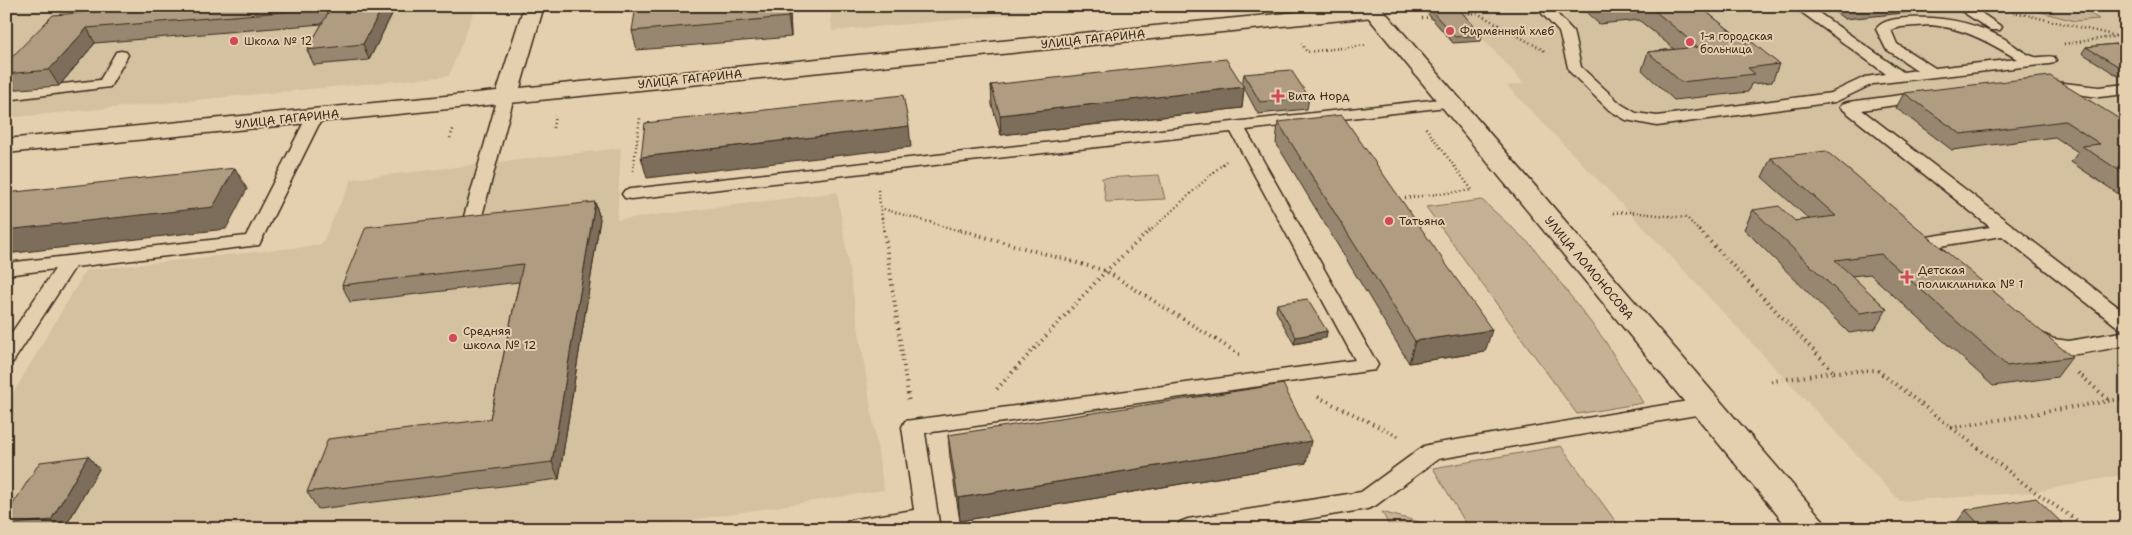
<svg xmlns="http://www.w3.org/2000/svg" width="2132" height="535" viewBox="0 0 2132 535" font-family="'Shantell Sans',sans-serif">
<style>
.built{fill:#d4c1a0}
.green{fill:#c5b294;stroke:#806e59}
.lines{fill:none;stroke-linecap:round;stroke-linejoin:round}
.service-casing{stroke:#3b2a1e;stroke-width:3}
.minor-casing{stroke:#3b2a1e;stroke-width:3}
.secondary-casing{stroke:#3b2a1e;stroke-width:3}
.path-far1{stroke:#3b2a1e;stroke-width:2.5;stroke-dasharray:1 3;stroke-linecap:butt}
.path{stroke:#3b2a1e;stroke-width:4;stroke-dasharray:1 4.5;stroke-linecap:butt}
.service{fill:#e4d0ae;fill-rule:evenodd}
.minor{fill:#e4d0ae;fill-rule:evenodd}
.secondary{fill:#e4d0ae;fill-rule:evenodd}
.wall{fill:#97876f;stroke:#3b2a1e}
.shaded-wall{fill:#7b6e5a;stroke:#3b2a1e}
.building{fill:#b09d81;stroke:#3b2a1e}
.poi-dot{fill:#d1495b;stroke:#e4d0ae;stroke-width:2}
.labels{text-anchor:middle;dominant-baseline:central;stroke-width:4;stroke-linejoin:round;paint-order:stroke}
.far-poi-label{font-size:11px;fill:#3b2a1e;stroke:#e4d0ae;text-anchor:start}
.street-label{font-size:12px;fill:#3b2a1e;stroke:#e4d0ae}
.poi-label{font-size:12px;fill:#3b2a1e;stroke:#e4d0ae;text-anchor:start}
</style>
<rect width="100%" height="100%" fill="#e4d0ae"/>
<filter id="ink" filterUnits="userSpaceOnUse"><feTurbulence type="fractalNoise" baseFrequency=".02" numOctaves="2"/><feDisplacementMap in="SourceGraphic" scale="10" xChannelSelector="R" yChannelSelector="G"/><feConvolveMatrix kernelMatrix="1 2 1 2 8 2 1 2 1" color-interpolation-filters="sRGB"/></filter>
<g filter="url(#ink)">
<g class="built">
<path d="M6,6H476L449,76L6,118Z"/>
<path d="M830,6H1108L832,31Z"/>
<path d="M1452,6H2126V474L2035,492L1900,501L1629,212L1507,86L1524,83Z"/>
<path d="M621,148L617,220L837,192L884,490L635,529H6V405L86,270L321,245L352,179Z"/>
</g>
<g class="green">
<path d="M2018,6H2077L2099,19L2075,21Z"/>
<path d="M1159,175L1165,199L1106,202L1102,178Z"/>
<path d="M1482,200L1533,247L1605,341L1643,403L1577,414L1426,207Z"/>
<path d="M1561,446L1621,529H1493L1465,522L1433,468Z"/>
<path d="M1382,512L1445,529H1391Z"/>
</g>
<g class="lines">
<defs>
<g id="service">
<path d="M843,6H861L854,10L845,9Z"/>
<path d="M1535,6H1550L1573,31L1581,67L1621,104L1636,113L1657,116L1831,93L1865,77L1886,74L1793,6H1809L1903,72L1917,70L1886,49L1876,29C1883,19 1897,19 1908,18C1943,16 1974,22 2005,39C2013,44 2025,55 2035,57C2041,58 2048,55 2054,57L2056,60L2054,63L2049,64L1873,84L1835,102L1657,126L1626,120L1609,110L1569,71L1559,32ZM1931,25C1964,28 1989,42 2017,59L1935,68L1897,44L1891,30L1901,27Z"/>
<path d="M1954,6H1971L2002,27L2000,30H1990Z"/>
<path d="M121,51L126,52L128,55L110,87L6,100V90L100,80L116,52Z"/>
<path d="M2045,81L2099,87L2126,84V94L2099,97L2040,89L2037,86L2040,83Z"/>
<path d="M506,92L511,94L514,97L479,227L476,231L470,233L464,231L461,227L498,97L501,94Z"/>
<path d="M1924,92L1929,94L1932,97L1929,100L1862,110L2126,313V330L2119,328L2002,236L1940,246L1952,260L1950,264C1935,268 1928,256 1921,245L1927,237L1990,227L1840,107L1842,104L1848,102Z"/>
<path d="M1449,98L1455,100L1457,103L1455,106L1246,130L1378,365L1375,370L925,433L940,529H843L847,522L855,519L914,510L902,427L905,421L1355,360L1231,132L631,199L625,198L622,194L625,190L631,189Z"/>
<path d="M315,111L321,113L323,116L259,245L75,267L13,362L6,364V341L55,269L6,275V263L246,236L307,116L309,113Z"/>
<path d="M2037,331L2054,339L2069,341L2126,331V345C2100,350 2044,367 2027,338L2030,333Z"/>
<path d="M1706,398L1714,400L1717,406L1714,412L1438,459L1375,506L1367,509L1248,529H1176L1180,522L1188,519L1361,492L1424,446L1432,444Z"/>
</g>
<path id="minor" d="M524,6H544L520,88L1359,6H1379L1383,11L1380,15L1373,17L6,153V139L497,91Z"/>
<path id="secondary" d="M1359,6H1380L1822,519L1827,529H1789Z"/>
</defs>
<use href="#service" class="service-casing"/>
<use href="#minor" class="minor-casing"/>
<use href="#secondary" class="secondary-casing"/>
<g class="path-far1">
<path d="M1474,6L1477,13"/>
<path d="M2013,12L2117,36"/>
<path d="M1461,14L1477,13L1545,51"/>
<path d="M1422,18L1433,17"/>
<path d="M1301,43L1307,52L1367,45"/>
<path d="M2064,44L2126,35"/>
<path d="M553,128L555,116"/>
<path d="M450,138L454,127"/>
<path d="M633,171L640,118"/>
<path d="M878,190L884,232"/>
<path d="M1405,198L1472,190L1425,127"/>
<path d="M880,208L964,232"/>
<path d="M1613,213L1629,212L1687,218L1700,232"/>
<path d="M1149,232L1226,161"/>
</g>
<g class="path">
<path d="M884,230L909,402"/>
<path d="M960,230L1106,271L1242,356"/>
<path d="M1699,230L1834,372L1767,382"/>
<path d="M1834,372L1877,370L2035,492L2089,529"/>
<path d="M2078,373L2110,401"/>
<path d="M997,389L1106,271L1150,230"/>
<path d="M1318,397L1402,438"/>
<path d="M1951,428L2126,398"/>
</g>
<use href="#service" class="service"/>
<use href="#minor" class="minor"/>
<use href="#secondary" class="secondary"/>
</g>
<g class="wall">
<path d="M396,6L369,60L314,65L307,50L322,24L95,43L59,86L6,90V63L102,11Z"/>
<path d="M1421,6H1456L1482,35L1481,41L1453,43Z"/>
<path d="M1579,6H1699L1746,43L1779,64L1772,82L1751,84L1748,92L1674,100L1642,70L1648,52L1674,49L1639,20L1599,24Z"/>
<path d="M1826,6H1926L1924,11L1845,19Z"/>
<path d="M790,10L791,37L637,50L632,31Z"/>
<path d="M2126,43V75L2118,76L2082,53L2086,47Z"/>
<path d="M1244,74L1309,97L1307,109L1258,114L1244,88L1242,108L1001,135L992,105L991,85H1242Z"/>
<path d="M1904,93L2126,123V199L2071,162L2078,152L2055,137L1952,150L1896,108Z"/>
<path d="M1278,122L1485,352L1409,363L1276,143Z"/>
<path d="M1771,158L2072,357L2057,377L1993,386L1870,274L1851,276L1887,309L1875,329L1849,333L1744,229L1753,210L1795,221L1809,219L1762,177Z"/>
<path d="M595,202L600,219L559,479L318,509L307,492L490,419L519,282L350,302L342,285Z"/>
<path d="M1277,304L1327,331L1326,338L1294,344L1276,311Z"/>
<path d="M948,435L1306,463L960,521L950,458Z"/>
<path d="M88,456L99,469L64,529H6V515Z"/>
<path d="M1966,510L2068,529H1961L1956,523Z"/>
</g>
<g class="shaded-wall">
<path d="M383,6H396L369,60L363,44Z"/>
<path d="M788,6H790V10L791,37L788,17Z"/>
<path d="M87,28L95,43L59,86L49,70Z"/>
<path d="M1244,87L1242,108L1001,135L1000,115Z"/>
<path d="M909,126L911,147L647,178L641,157Z"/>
<path d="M235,168L247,189L226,229L6,254V230Z"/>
<path d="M595,202L600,219L559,479L552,462Z"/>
<path d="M1492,330L1485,352L1409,363L1415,341Z"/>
<path d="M1327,331L1326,338L1294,344L1296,337Z"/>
<path d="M1311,441L1306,463L960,521L958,498Z"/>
<path d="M88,456L99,469L64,529H59L51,520Z"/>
</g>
<g class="building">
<path d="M106,6H383L363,44L307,50L331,8L87,28L49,70L6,74V63L53,15L102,11Z"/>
<path d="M636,6H788V17L632,31Z"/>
<path d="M1427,6H1456L1482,35L1455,37Z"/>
<path d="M1649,6H1699L1746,43L1752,42L1779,64L1748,68L1755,74L1681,82L1648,52L1698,47Z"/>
<path d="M2126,43V69H2123L2086,47Z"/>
<path d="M1226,59L1244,87L1000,115L991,85Z"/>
<path d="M1291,70L1309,97L1260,102L1244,74Z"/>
<path d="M2050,76L2126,123V175L2082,146L2100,144L2065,121L1961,134L1904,93Z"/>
<path d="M903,95L909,126L641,157L645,123Z"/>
<path d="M1342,115L1492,330L1415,341L1278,122Z"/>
<path d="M1826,151L2072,357L2007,366L1881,254L1835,260L1887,309L1860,313L1753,210L1779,206L1795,221L1836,216L1771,158Z"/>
<path d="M235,168L213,207L6,230V193Z"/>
<path d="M595,202L552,462L307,492L328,439L490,419L523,264L342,285L366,227Z"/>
<path d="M1307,299L1327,331L1296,337L1277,304Z"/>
<path d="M1283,384L1311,441L958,498L948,435Z"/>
<path d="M88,456L51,520L6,525V515L40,462Z"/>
<path d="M2036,498L2068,529H1983L1966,510Z"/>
</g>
</g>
<g class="poi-dot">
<circle cx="1450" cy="31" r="5"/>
<circle cx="234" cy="41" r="5"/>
<circle cx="1690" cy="42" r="5"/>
<path d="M1275.5 88.5h5v5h5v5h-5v5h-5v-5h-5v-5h5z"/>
<circle cx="1389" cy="221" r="5"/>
<path d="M1904.5 269.5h5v5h5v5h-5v5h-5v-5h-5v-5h5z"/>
<circle cx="453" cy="338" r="5"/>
</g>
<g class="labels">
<g class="far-poi-label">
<text x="1460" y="31">Фирменный хлеб</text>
<text x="1700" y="36">1-я городская<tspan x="1700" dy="13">больница</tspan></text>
<text x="244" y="41">Школа № 12</text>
</g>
<g class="street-label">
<text transform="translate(1093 39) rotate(-6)">УЛИЦА ГАГАРИНА</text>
<text transform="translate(690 79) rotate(-6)">УЛИЦА ГАГАРИНА</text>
<text transform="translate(287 119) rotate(-6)">УЛИЦА ГАГАРИНА</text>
<text transform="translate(1589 268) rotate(50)">УЛИЦА ЛОМОНОСОВА</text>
</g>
<g class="poi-label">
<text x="1288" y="96">Вита Норд</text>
<text x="1399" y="221">Татьяна</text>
<text x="1918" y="270">Детская<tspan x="1918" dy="14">поликлиника № 1</tspan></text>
<text x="463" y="331">Средняя<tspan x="463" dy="14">школа № 12</tspan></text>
</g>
</g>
<rect width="2132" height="535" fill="none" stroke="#e4d0ae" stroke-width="25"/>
<rect x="12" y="12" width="2107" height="510" fill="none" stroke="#3b2a1e" stroke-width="2" filter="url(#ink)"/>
</svg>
